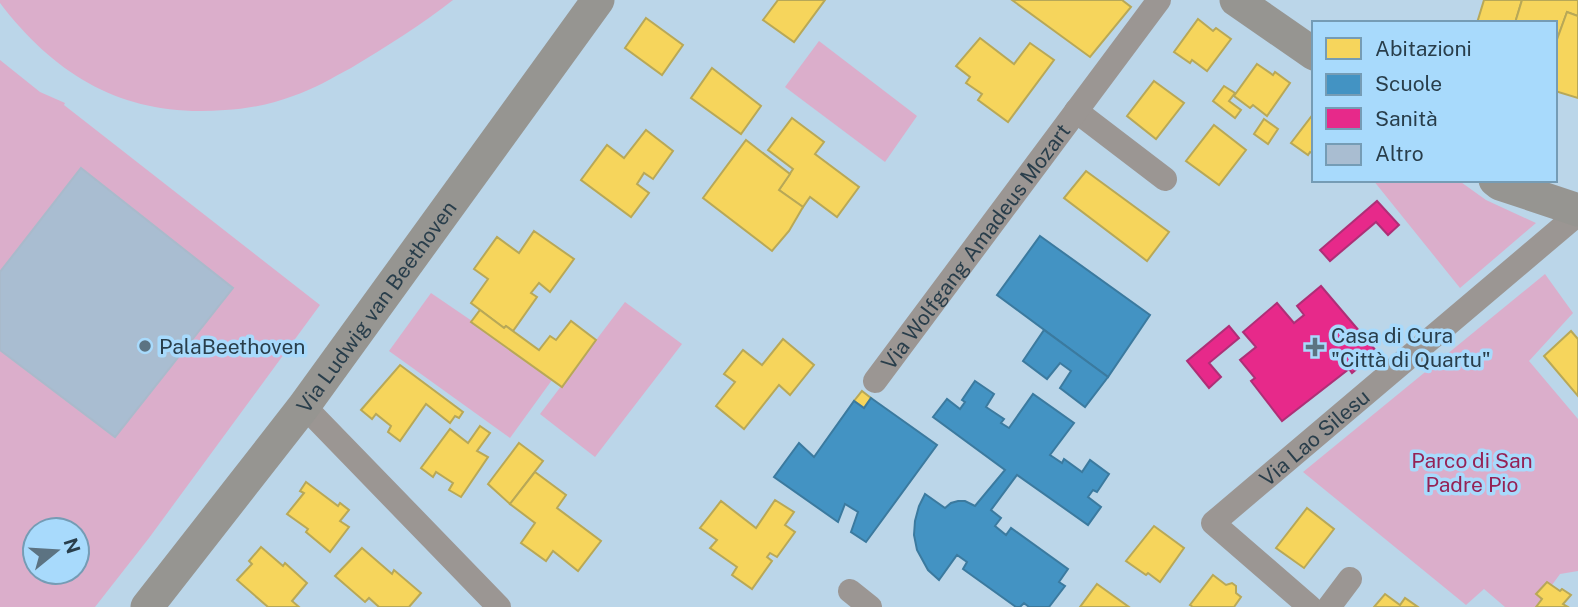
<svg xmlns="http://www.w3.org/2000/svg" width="1578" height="607" viewBox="0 0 1578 607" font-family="'Public Sans',sans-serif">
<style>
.green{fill:#dbaecb;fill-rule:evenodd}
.homes{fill:#f6d55c;stroke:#b8a857;stroke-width:2}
.schools{fill:#4393c3;stroke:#3b7a9f;stroke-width:2}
.health{fill:#e7298a;stroke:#ae2f77;stroke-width:2}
.building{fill:#a9bdd1;stroke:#a9bacb;stroke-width:2}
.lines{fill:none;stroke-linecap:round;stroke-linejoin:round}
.street{stroke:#9b9693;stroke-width:24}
.secondary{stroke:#969591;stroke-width:33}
.poi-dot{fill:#5c7382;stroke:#a8dafc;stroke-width:2.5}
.labels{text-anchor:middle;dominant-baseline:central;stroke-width:7;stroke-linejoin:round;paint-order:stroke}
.street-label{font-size:21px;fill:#293e4b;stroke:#a8dafc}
.poi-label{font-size:21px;fill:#293e4b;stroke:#a8dafc;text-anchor:start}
.park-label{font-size:21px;fill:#952255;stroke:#a8dafc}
</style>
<rect width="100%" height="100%" fill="#bbd6e9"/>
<g class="green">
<path d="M0,0H453C421,25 386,47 351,68C332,78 314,89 293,96C272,104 248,109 225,110C128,118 58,79 0,3Z"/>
<path d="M819,41L917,116L885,162L785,87Z"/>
<path d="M0,60L40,92L65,103L64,105L320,305L149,538L95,607H0ZM35,530H77V572H35Z"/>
<path d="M1373,180H1458L1486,200L1536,223L1460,288Z"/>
<path d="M1545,274L1573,313L1529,361L1578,419V571L1560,574L1536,607H1505L1484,589L1466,605L1303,472Z"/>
<path d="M431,293L472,321V323L552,380L510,438L389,351Z"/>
<path d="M625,302L682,344L595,457L540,414Z"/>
</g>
<g class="homes">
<path d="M778,0H825L794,42L763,20Z"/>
<path d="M1012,0H1122L1131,7L1090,57Z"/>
<path d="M1484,0H1522L1515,23H1477Z"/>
<path d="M1522,0H1578V16L1567,12L1555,45V23H1515Z"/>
<path d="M1567,12L1578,16V98L1555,91V45Z"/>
<path d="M646,18L683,45L662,75L625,48Z"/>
<path d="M1198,19L1213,31L1216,28L1231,39L1207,71L1192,60L1190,63L1174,52Z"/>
<path d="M980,38L1014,64L1030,43L1054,60L1008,122L978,100L982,94L966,83L970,77L956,66Z"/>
<path d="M1257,64L1273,75L1275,72L1290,83L1267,116L1253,105L1250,108L1234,96Z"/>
<path d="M712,68L761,106L741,134L691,98Z"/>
<path d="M1154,81L1184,103L1156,139L1127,116Z"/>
<path d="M1224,86L1235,93L1229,101L1241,110L1235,118L1213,101Z"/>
<path d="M1314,113V154L1310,152L1308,155L1291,143Z"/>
<path d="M792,118L824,142L815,154L859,187L837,217L810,197L803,207L779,190L793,169L768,150Z"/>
<path d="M1264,119L1278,129L1268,144L1254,134Z"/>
<path d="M1214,125L1246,150L1219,185L1186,161Z"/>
<path d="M646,130L673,151L653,179L644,173L637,184L649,193L631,217L581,180L607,145L624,158Z"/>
<path d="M746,140L790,174L779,190L803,207L789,231L772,251L703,198Z"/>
<path d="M1086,171L1169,232L1147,261L1064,198Z"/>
<path d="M534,231L574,259L550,292L539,283L531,293L537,297L513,331L506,326L504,328L471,303L488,279L474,269L497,237L519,253Z"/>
<path d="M480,310L504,328L506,326L539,350L550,336L556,340L571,321L596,340L562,387L471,322Z"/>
<path d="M1571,331L1578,339V396L1544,356Z"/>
<path d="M783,339L814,365L790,395L779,385L744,429L716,406L735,382L724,374L743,350L762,365Z"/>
<path d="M400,365L463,412L459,418L455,416L450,423L426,404L400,441L388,432L391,426L376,414L372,419L361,410Z"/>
<path d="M862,391L871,398L864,408L854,401Z"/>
<path d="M480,426L490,433L477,451L488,457L461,497L449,490L453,483L436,472L433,477L421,468L450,429L468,443Z"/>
<path d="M519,443L543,461L510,504L488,484Z"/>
<path d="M535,472L566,495L557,508L601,541L578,571L553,551L546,561L521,543L535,523L510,504Z"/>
<path d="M306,482L338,506L340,503L349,510L340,521L349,527L330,552L306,532L308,529L287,514L304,493L300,491Z"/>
<path d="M775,500L794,512L785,525L795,532L777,557L770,553L767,557L772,561L752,589L732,575L737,567L710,548L717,540L700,528L721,501L756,528Z"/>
<path d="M1307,508L1334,529L1304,568L1276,548Z"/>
<path d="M1154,526L1184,548L1160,582L1148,573L1146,575L1126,561Z"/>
<path d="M261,547L283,566L285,563L307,583L292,601L299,607H268L237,580L252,564L249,561Z"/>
<path d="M362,548L392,574L394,570L421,593L409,607H379L369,598L365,602L335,576Z"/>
<path d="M1213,575L1226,585L1232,583L1236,586V593L1241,597L1234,607H1193L1190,605Z"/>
<path d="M1547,582L1560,591L1562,589L1571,595L1563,604L1568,607H1536L1542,599L1536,594Z"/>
<path d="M1097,584L1129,607H1080Z"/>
<path d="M1385,594L1400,605L1405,598L1418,607H1374Z"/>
</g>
<g class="schools">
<path d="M1040,236L1150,315L1108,377L997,295Z"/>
<path d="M1044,330L1108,377L1085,407L1060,388L1071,371L1060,363L1047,379L1023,361Z"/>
<path d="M975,381L994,394L986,407L1004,419L1001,423L1009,428L1033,394L1074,423L1050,455L1062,463L1064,459L1082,472L1090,460L1109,474L1097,492L1093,490L1088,497L1101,507L1088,525L1017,475L991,510L1001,518L995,526L1006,535L1011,528L1068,569L1059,582L1065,586L1049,607H1029L1024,603L1020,607H1016L963,569L967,562L957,555L939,580L928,570L917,550L914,535L915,521L919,506L925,494L945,508L951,503L958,501H965L975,506L1005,470L933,417L947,399L960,409L965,402L962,400Z"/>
<path d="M871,398L937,445L866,542L851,532L858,512L845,504L838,522L774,477L799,443L814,457L854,401L864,408Z"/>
</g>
<g class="health">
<path d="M1377,201L1399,225L1388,235L1376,222L1330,261L1320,250Z"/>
<path d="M1321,286L1377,352L1352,373L1349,369L1282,421L1251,381L1255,378L1240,360L1256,347L1243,332L1277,303L1294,323L1304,315L1297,306Z"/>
<path d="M1229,326L1239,338L1209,363L1221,377L1209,388L1187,361Z"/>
</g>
<path class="building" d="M81,168L233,288L115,437L0,350V272Z"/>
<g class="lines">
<g class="street">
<path d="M1076,111L1165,179"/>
<path id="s1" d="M875,381L1159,0"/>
<path d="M304,406L499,607"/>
<path d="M850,591L870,607"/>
<path id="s2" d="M1310,607L1213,523L1578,214"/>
<path d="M1329,607L1350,579"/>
</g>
<g class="secondary">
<path d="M1236,0L1314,54"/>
<path d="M1495,180L1500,184L1578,210"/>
<path id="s3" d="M147,607L304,406L598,0"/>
</g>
</g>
<g class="poi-dot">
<circle cx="145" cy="346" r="7"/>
<path d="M1311.5 336.5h7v7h7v7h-7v7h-7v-7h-7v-7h7z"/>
</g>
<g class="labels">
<g class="street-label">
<text stroke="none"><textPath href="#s1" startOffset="168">Via Wolfgang Amadeus Mozart</textPath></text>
<text stroke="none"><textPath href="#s3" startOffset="378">Via Ludwig van Beethoven</textPath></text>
<text stroke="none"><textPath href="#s2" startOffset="261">Via Lao Silesu</textPath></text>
</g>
<g class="poi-label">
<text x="1331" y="335">Casa di Cura<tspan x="1331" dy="24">"Città di Quartu"</tspan></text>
<text x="159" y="346">PalaBeethoven</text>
</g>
<g class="park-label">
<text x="1472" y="460">Parco di San<tspan x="1472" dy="24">Padre Pio</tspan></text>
</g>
</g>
<rect x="1312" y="21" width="245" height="161" fill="#a8dafc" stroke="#759cb5" stroke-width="2"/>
<rect x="1326" y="38" width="35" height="21" fill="#f6d55c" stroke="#759cb5" stroke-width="2"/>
<text x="1375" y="56" font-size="21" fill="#293e4b">Abitazioni</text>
<rect x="1326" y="74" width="35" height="21" fill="#4393c3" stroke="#759cb5" stroke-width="2"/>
<text x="1375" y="91" font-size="21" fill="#293e4b">Scuole</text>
<rect x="1326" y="108" width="35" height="21" fill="#e7298a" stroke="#759cb5" stroke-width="2"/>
<text x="1375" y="126" font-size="21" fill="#293e4b">Sanità</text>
<rect x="1326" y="144" width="35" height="21" fill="#a9bdd1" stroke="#759cb5" stroke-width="2"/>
<text x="1375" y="161" font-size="21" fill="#293e4b">Altro</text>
<g transform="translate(56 551) rotate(72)"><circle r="33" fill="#a8dafc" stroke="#759cb5" stroke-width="2"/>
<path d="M0-5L12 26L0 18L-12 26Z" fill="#5c7382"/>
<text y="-10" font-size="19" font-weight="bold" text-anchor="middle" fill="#293e4b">N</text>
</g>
</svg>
